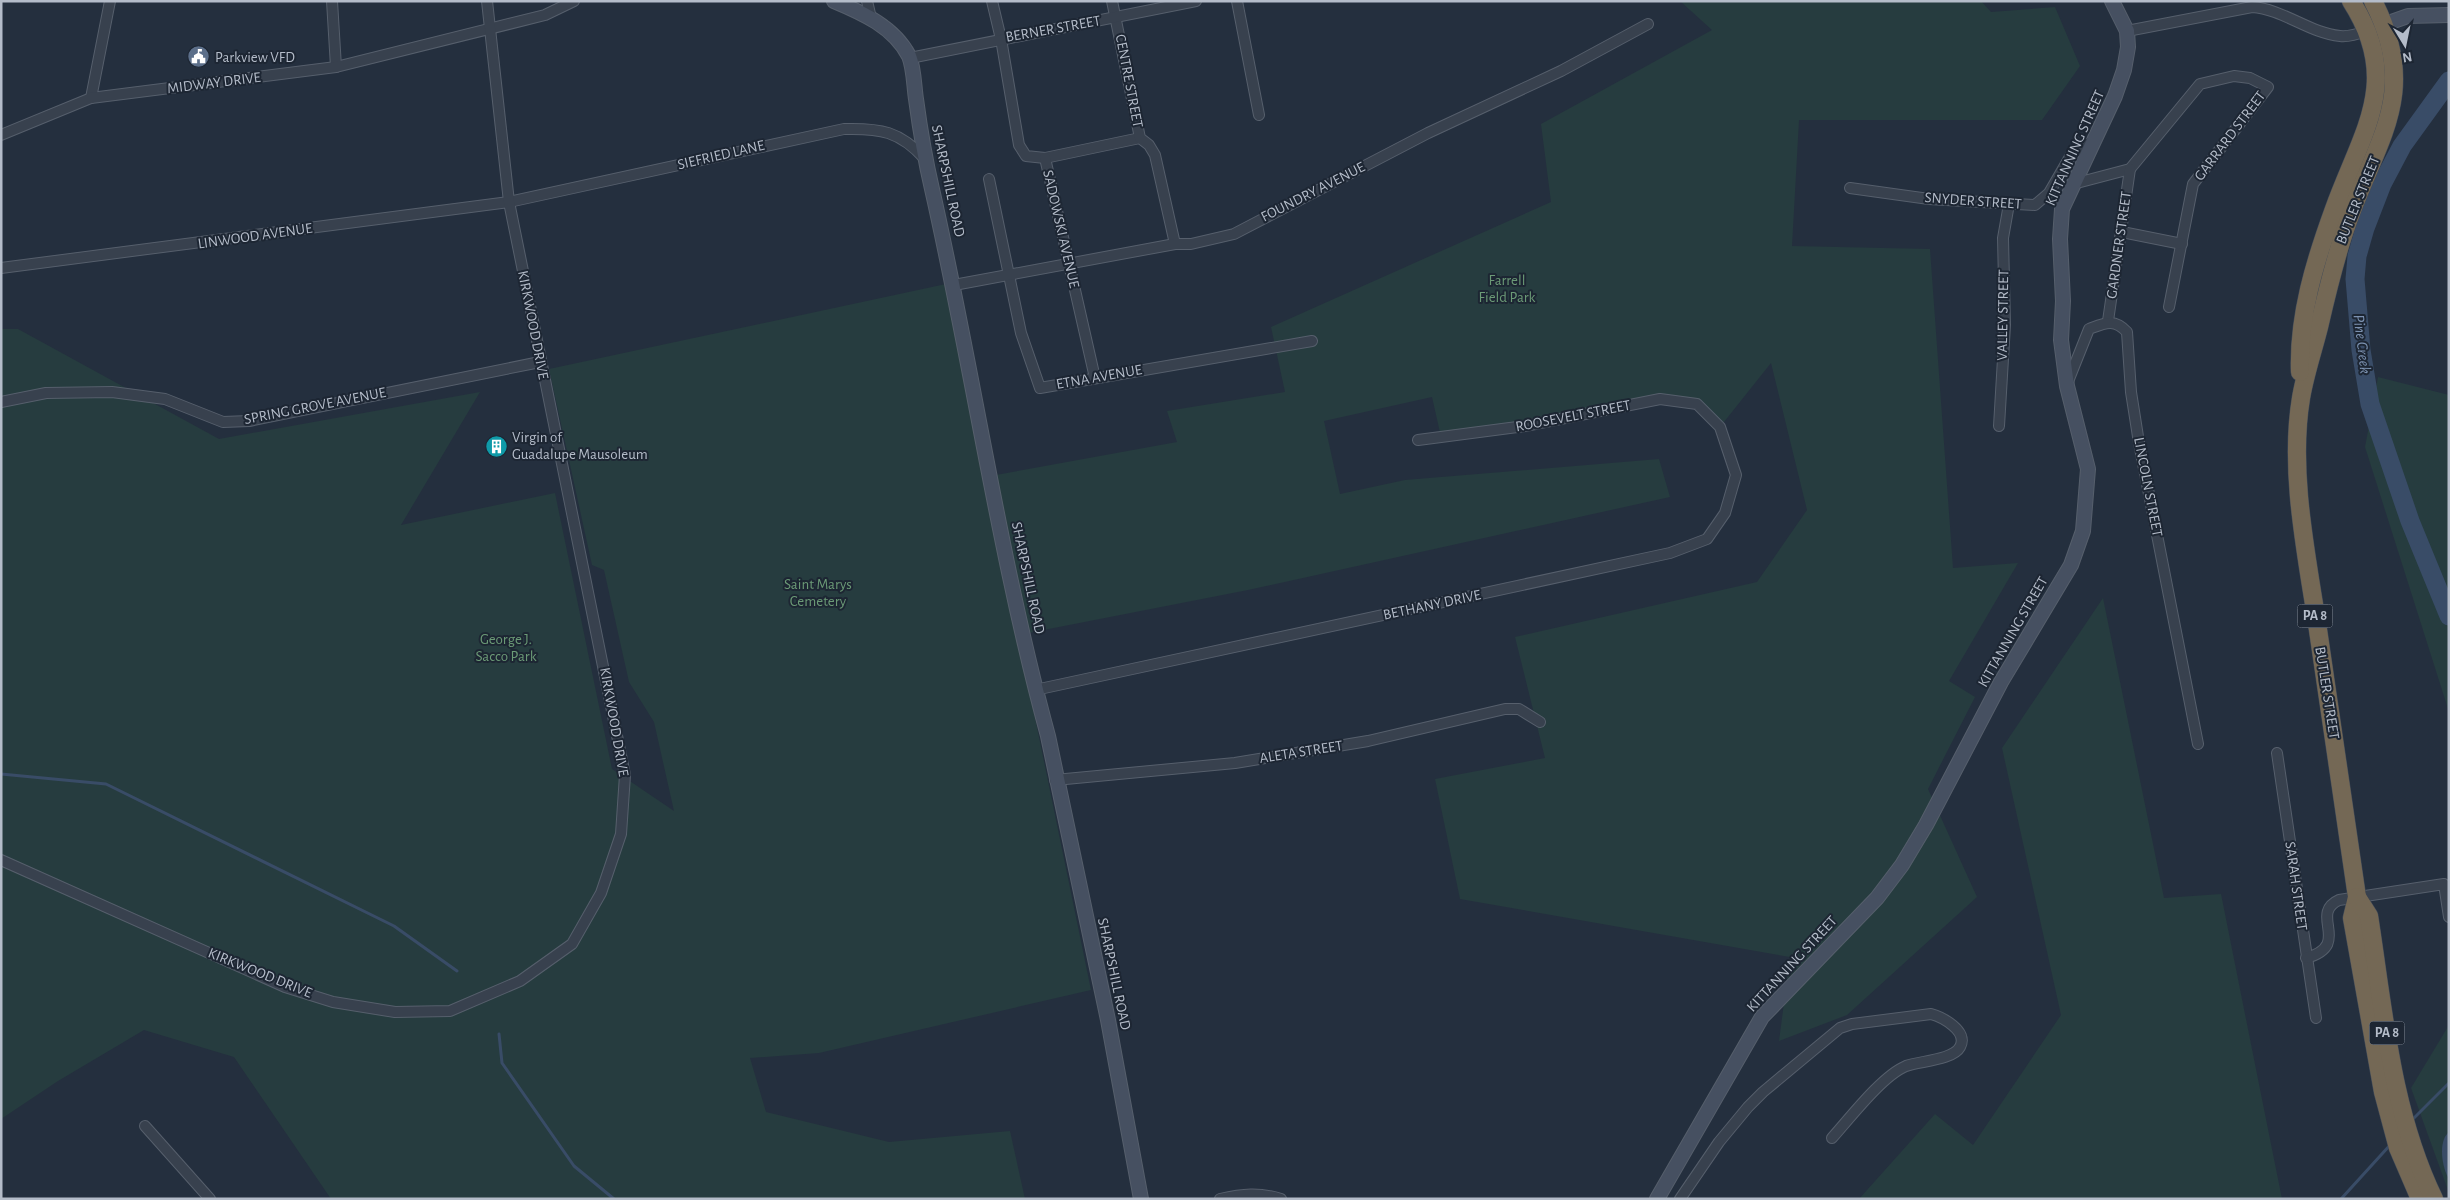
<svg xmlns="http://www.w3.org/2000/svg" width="2450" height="1200" viewBox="0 0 2450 1200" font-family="'Alegreya Sans',sans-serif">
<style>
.green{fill:#263c3f}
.water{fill:#394c67}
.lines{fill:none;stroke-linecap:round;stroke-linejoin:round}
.stream{stroke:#394c67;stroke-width:3}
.river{stroke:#394c67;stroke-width:19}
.street-casing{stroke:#565f6c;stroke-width:12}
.secondary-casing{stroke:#565f6c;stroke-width:16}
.highway-casing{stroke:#434c59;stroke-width:19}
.street{stroke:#38414e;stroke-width:10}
.secondary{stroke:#465061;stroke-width:14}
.highway{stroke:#746855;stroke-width:18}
.labels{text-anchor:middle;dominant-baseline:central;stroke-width:4;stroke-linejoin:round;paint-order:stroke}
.shield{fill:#1d2633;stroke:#878f9c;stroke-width:1}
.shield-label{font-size:14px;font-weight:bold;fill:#b4bcc9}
.street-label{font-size:15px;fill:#b4bcc9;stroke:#1d2633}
.poi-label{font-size:15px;fill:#b4bcc9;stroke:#1d2633;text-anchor:start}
.park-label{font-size:15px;fill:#6b9a76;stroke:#1d2633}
.water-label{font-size:16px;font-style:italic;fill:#7c92b1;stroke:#1d2633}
</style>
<rect width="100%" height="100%" fill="#242f3e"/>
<g class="green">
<path d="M1680,1H1981L1991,12L2055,7L2080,66L2042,120H1799L1792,246L1930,249L1953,568L2018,563L1949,681L1975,697L1928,789L1977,897L1847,1015L1779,1041L1790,957L1460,899L1435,779L1545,758L1515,637L1757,582L1807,510L1771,363L1720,427L1697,404L1660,399L1441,437L1432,397L1324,421L1340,494L1405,480L1659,459L1670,497L1248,590L1018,635L1091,990L819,1053L750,1058L766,1112L889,1142L1010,1131L1025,1199H331L234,1057L144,1030L58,1081L1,1119V329H18L219,439L480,392L401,525L555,493L612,769L674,811L654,722L629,682L604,570L592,565L549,369L946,284L985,477L1177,442L1167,411L1285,392L1271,327L1551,202L1541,124L1712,30Z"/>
<path d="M2378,377L2449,395V712L2365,447Z"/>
<path d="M2103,598L2164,898L2221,894L2282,1199H1859L1935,1114L1973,1145L2061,1015L2002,748Z"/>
<path d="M2449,1025V1193L2411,1088Z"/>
</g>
<path class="water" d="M2448,1133H2449V1179C2442,1168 2438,1142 2448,1133Z"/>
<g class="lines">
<g class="stream">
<path d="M1,774L106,784L394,926L457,971"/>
<path d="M499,1034L502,1063L574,1166L614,1199"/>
<path d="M2412,1120L2449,1083"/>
<path d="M2341,1199L2391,1144"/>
</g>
<path class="river" d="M2449,81L2402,146L2382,184L2365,228L2357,256L2355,279L2361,350L2370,404L2410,521L2449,616"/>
<defs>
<g id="street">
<path d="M332,1L336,67"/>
<path d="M867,1L871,18"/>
<path d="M992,1L1001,39L1019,145L1026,156L1045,158L1140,138"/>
<path d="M1112,1L1140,138L1149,145L1155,155L1175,244"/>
<path d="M1237,1L1259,115"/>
<path d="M2127,31L2252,7C2283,9 2309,33 2340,36C2349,37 2358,34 2366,31"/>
<path d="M910,58L1196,1"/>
<path d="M91,98L110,1"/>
<path d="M1,135L91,98L336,67L545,15L574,1"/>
<path d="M1045,158L1095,378"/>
<path d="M989,179L1021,333L1040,388L1312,341"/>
<path d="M2073,184L2130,169L2200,84L2234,76L2250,78L2268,87L2193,184L2169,307"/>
<path d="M1850,188L1929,199L2035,205L2049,193L2071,155L2094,140"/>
<path d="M2122,232L2182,244"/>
<path d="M1,268L509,202L844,129C880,128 900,131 925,159"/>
<path d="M954,285L1175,244H1191L1234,234L1428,133L1561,71L1648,24"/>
<path d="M2108,321L2130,169"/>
<path d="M2067,384L2089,329C2105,323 2114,318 2127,332L2131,392L2139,443L2198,744"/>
<path d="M1,402L46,393L112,392L165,399L223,422L249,421L540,362"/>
<path d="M1999,426L2005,325L2003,238L2009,204"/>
<path d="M1035,690L1670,553L1707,539L1725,513L1736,475L1720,427L1697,404L1660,399L1525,426L1418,440"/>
<path d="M2277,753L2316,1018"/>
<path d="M1055,780L1235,763L1368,741L1505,709H1519L1540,722"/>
<path d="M1,860L285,987L333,1002L395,1012L450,1011L520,981L572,944L601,893L621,834L625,775L509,202L487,1"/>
<path d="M2306,958C2353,945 2308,914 2339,900L2444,884L2449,917"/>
<path d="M145,1126L210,1199"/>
<path d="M1220,1199C1242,1194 1259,1192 1281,1199"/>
<path d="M1680,1199L1719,1142L1748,1107L1763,1092L1840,1028L1852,1024L1931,1014C1942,1017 1969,1031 1960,1047C1953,1060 1920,1061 1906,1066C1882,1076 1850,1118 1832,1138"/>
</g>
<g id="secondary">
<path d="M834,1C863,13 894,27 909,56C914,68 914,86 916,99C920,129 925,159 932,189C973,370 999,556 1048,736L1108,1020L1141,1199"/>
<path d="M2374,28L2408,16L2449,15"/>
<path d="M1657,1199L1762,1017L1877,898L1902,865L1926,825L2001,682L2071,565L2083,531L2088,469L2067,386L2061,340L2063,301L2060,239L2062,209L2115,96L2124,70L2128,47L2127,31L2112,1"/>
</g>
<g id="highway">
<path d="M2373,1C2421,94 2376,140 2347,224C2335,258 2327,292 2319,327C2313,351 2305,374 2301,398C2289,470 2306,552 2317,623C2330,714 2344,806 2357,897L2352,918L2383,1092L2398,1148L2420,1199"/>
<path d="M2300,372C2298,316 2315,261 2334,209C2362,131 2403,82 2351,1"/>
<path d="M2357,897L2369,916C2384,1012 2391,1110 2434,1199"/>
</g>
</defs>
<use href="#street" class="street-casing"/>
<use href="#secondary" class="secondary-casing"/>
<use href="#highway" class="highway-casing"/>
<use href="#street" class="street"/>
<use href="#secondary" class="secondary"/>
<use href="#highway" class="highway"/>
</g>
<defs>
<symbol id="civic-disc" viewBox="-11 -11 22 22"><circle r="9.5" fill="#5c6f8a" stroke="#1d2633"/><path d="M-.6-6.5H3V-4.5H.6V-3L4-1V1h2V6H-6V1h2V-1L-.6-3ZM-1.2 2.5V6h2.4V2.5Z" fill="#fff"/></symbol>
<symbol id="building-disc" viewBox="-11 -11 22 22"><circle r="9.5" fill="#0f9aa8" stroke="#1d2633"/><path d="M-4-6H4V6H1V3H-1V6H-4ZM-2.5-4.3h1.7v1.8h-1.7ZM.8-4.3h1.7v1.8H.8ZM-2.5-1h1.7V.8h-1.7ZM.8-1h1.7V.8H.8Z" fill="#fff"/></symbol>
</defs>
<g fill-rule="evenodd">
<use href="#civic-disc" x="186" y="44" width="25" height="25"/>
<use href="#building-disc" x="484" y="434" width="25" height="25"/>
</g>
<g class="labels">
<g class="shield">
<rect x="2297.5" y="604.5" width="35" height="23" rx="4"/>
<rect x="2369.5" y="1021.5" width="35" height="23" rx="4"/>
</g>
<g class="shield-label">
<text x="2315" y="616">PA 8</text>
<text x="2387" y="1033">PA 8</text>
</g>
<g class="street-label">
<text transform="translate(1053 29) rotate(-10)">BERNER STREET</text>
<text transform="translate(1129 81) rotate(79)">CENTRE STREET</text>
<text transform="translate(214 83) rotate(-7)">MIDWAY DRIVE</text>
<text transform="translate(2230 136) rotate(-53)">GARRARD STREET</text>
<text transform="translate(2075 148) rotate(-66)">KITTANNING STREET</text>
<text transform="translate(721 155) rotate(-13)">SIEFRIED LANE</text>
<text transform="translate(948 181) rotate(78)">SHARPSHILL ROAD</text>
<text transform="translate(1313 192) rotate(-27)">FOUNDRY AVENUE</text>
<text transform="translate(2358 200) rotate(-68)">BUTLER STREET</text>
<text transform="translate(1973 201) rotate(4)">SNYDER STREET</text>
<text transform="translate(1061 229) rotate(77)">SADOWSKI AVENUE</text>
<text transform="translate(255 236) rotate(-8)">LINWOOD AVENUE</text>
<text transform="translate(2119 245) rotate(-82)">GARDNER STREET</text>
<text transform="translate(2003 315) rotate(-89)">VALLEY STREET</text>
<text transform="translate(533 325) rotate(79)">KIRKWOOD DRIVE</text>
<text transform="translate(1099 377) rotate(-10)">ETNA AVENUE</text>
<text transform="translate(315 406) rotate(-11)">SPRING GROVE AVENUE</text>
<text transform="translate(1573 416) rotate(-11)">ROOSEVELT STREET</text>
<text transform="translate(2148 487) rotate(79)">LINCOLN STREET</text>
<text transform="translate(1028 578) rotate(78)">SHARPSHILL ROAD</text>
<text transform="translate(1432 605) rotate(-12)">BETHANY DRIVE</text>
<text transform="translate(2013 632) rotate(-60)">KITTANNING STREET</text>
<text transform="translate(2327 693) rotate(81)">BUTLER STREET</text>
<text transform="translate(614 722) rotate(80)">KIRKWOOD DRIVE</text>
<text transform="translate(1301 752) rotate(-9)">ALETA STREET</text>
<text transform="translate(2296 886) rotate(82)">SARAH STREET</text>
<text transform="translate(1792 964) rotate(-47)">KITTANNING STREET</text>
<text transform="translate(260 973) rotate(22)">KIRKWOOD DRIVE</text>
<text transform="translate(1114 974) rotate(78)">SHARPSHILL ROAD</text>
</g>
<g class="poi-label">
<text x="215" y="57">Parkview VFD</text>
<text x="512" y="437">Virgin of<tspan x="512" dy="17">Guadalupe Mausoleum</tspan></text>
</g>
<g class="park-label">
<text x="1507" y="280">Farrell<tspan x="1507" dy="17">Field Park</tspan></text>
<text x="818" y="584">Saint Marys<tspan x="818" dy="17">Cemetery</tspan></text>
<text x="506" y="639">George J.<tspan x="506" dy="17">Sacco Park</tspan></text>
</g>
<g class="water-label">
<text transform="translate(2362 344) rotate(83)">Pine Creek</text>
</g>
</g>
<rect width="2450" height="1200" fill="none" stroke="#b4bcc9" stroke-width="5"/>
<g transform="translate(2405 45) rotate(170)" stroke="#1d2633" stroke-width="4" paint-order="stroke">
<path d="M0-4L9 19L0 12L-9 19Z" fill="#b4bcc9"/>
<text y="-8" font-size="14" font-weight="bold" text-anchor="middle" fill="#b4bcc9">N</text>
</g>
</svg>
